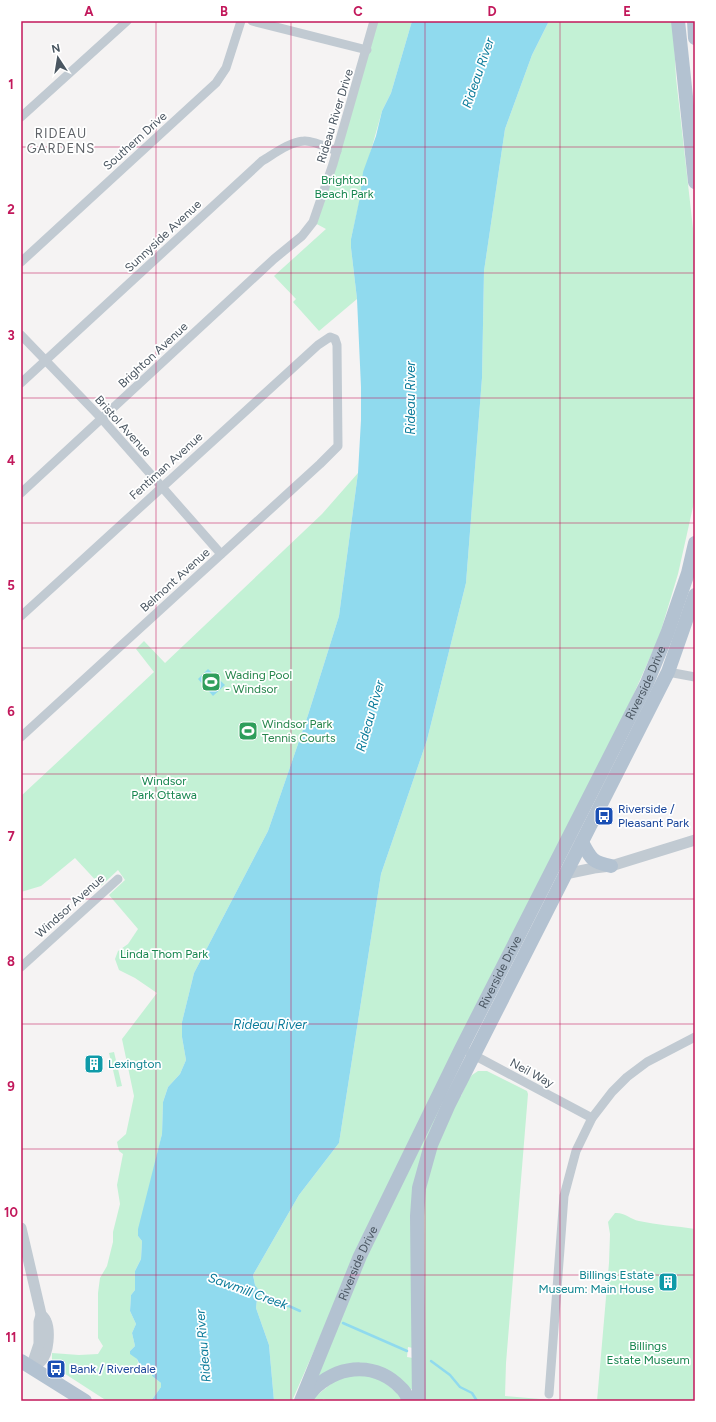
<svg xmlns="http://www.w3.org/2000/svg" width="716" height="1422" font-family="Figtree,sans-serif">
<rect width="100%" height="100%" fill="#f5f3f3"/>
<!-- green -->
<g fill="#c3f1d5">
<path d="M378 21H412L391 93 382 111 370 154 351 239V248L357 299 319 331 293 302 296 299 274 276 326 229 313 222Z"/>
<path d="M549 21H673L676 78 695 246V498L678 574 659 637 632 698 351 1266 292 1401H274L269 1345 256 1308 257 1299 261 1293 255 1285 253 1275 299 1195 339 1143 381 874 427 740 466 583 482 378 484 271 505 129 532 55Z"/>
<path d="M358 473 339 616 308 715 268 831 194 973 182 1022V1037L186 1060 180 1074 168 1087 163 1102 162 1134 138 1236 142 1241 141 1259 135 1271V1290L131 1295 130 1311 136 1324 132 1333 135 1346 130 1351 137 1359 139 1365 146 1368 149 1367 152 1371V1376L161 1383V1387L151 1401H107L56 1368 52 1360V1353L79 1355 98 1354 103 1346 98 1338V1293L100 1278 107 1266 113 1242V1232L120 1204 117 1185 123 1154 119 1151 117 1142 126 1134 134 1096 122 1039 157 993 135 978 119 970 115 959 118 951 128 944 138 929 109 895 125 880 118 870 101 886 75 858 41 886 21 892V796L154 672 136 649 144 641 165 663 322 514Z"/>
<path d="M114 1052 122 1086 117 1087 109 1053Z"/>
<path d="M478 1071H487L527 1091 528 1094 506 1363 505 1396 564 1401H425L424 1196 433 1155 459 1096H461L466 1085V1083L472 1075Z"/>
<path d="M450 1084 429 1133 413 1348 408 1347 407 1357 413 1358 412 1389 410 1390 377 1368 310 1388 358 1273Z"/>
<path d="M615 1213C624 1212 630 1219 639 1221 657 1225 677 1226 695 1229V1401H597L609 1263 610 1234 608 1222Z"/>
<path d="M342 1375H376L406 1401H329L323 1399 322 1401H310Z"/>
</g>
<!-- water -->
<g fill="#90daee">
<path d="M412 21H549L532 55 505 129 484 271 482 378 466 583 427 740 381 874 339 1143 299 1195 253 1275 255 1285 261 1293 257 1299 256 1308 269 1345 274 1401H151L161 1387V1383L152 1376V1371L149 1367H141L137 1359 130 1354V1351L135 1346 132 1333 136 1324 130 1311 131 1295 135 1290V1271L141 1259 142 1241 138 1236V1229L162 1134 163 1102 168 1087 180 1074 186 1060 182 1037V1022L194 973 268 831 308 715 339 616 358 473 361 420V387L357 299 351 248V239L360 197 363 172 376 136 382 111 391 93Z"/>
<path d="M208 669 225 685 213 696 198 679Z"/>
</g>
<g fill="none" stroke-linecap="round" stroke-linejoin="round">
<!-- stream -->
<g stroke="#90daee" stroke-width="2.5">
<path d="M258 1292 300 1311"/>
<path d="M343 1323 407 1351"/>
<path d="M431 1361 450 1375 460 1387 472 1393 477 1401"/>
</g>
<!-- minor -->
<g stroke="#c1cad2" stroke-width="9">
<path d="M252 21 367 50"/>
<path d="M21 117 127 21"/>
<path d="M21 262 216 83 226 68 241 21"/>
<path d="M21 335 102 419 221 554"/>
<path d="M21 383 262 161C274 154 289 142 304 141 312 140 329 148 337 151"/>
<path d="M21 493 274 259 302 236 313 222 333 164 374 21"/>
<path d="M21 616 318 345 330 337 335 339 337 345 338 446 320 464 21 737"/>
<path d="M668 672 695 677"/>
<path d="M21 967 118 879"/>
<path d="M470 1053 592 1118"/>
<path d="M549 1394 564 1196 576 1151 592 1118 612 1092 627 1077 647 1062 695 1037"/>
</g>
<!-- tertiary -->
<g stroke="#c1cad2" stroke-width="11">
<path d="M565 874 594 868 611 866 695 840"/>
<path d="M21 1228 41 1314C42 1316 45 1318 46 1321 50 1330 49 1353 41 1361 38 1364 34 1366 31 1368"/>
<path d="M31 1368 39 1344V1322L41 1315"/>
</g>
<!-- primary -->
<g stroke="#b3c2d1" stroke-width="14">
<path d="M678 21 695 182"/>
<path d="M694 21 695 38"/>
<path d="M582 842C591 859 592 862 611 866"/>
<path d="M21 1361 85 1401"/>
<path d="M305 1400C309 1395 313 1389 317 1386 343 1364 377 1363 401 1388 405 1391 407 1397 410 1401"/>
<path id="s1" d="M301 1401 360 1256 461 1049 647 683 667 634 688 573 695 543"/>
<path d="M419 1401 417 1216 419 1188 431 1145 449 1104 668 672 695 595"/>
</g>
</g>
<!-- grid -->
<path fill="none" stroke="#c2185b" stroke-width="1" stroke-opacity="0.55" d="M156 21V1401M291 21V1401M425 21V1401M560 21V1401M21 147H695M21 273H695M21 398H695M21 523H695M21 648H695M21 774H695M21 899H695M21 1024H695M21 1149H695M21 1275H695"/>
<!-- icons -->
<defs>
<g id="stadium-square" transform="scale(1)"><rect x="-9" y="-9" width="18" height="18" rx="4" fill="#2e9e5b" stroke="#fff"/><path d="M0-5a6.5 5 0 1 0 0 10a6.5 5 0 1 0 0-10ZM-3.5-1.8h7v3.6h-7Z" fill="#fff"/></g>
<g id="bus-square" transform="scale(1)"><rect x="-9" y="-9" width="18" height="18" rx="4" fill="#1a4fb4" stroke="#fff"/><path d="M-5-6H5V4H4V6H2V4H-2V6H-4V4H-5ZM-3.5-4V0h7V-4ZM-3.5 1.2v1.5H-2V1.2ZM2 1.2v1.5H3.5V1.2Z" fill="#fff"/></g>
<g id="building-square" transform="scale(1)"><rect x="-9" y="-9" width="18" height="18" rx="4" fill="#0f9aa8" stroke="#fff"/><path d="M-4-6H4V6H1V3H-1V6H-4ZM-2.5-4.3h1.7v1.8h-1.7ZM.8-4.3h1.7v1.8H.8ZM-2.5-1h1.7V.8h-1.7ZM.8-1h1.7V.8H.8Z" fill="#fff"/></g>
</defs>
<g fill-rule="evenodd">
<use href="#stadium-square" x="211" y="682"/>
<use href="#stadium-square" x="248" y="731"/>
<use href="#bus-square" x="604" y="816"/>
<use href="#building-square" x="94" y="1064"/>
<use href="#building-square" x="668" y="1282"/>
<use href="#bus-square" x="56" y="1369"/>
</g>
<g text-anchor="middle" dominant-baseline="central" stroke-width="3.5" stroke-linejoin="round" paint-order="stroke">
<!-- street labels -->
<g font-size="12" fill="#4a5661" stroke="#fff">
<text transform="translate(335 116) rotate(-73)">Rideau River Drive</text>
<text transform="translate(135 141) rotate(-42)">Southern Drive</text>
<text transform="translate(163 236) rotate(-43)">Sunnyside Avenue</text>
<text transform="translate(153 355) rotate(-43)">Brighton Avenue</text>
<text transform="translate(123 426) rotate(48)">Bristol Avenue</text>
<text transform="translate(166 466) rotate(-42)">Fentiman Avenue</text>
<text transform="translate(175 580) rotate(-42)">Belmont Avenue</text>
<text stroke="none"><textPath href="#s1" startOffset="797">Riverside Drive</textPath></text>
<text transform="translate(70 906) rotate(-42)">Windsor Avenue</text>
<text stroke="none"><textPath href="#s1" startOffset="473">Riverside Drive</textPath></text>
<text transform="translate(532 1073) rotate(28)">Neil Way</text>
<text stroke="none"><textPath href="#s1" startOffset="149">Riverside Drive</textPath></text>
</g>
<!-- park labels -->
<g font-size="12" fill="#17864f" stroke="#fff">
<text x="344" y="180">Brighton<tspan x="344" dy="14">Beach Park</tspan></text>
<text x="164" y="781">Windsor<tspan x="164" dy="14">Park Ottawa</tspan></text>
<text x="164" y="954">Linda Thom Park</text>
<text x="648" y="1346">Billings<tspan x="648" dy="14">Estate Museum</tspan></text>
</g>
<!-- leisure labels -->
<g font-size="12" fill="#27864d" stroke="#fff" text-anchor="start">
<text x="225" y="675">Wading Pool<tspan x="225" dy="14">- Windsor</tspan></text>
<text x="262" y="724">Windsor Park<tspan x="262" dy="14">Tennis Courts</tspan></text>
</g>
<!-- transit labels -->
<g font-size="12" fill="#164399" stroke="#fff" text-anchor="start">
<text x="618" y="809">Riverside /<tspan x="618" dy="14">Pleasant Park</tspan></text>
<text x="70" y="1369">Bank / Riverdale</text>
</g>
<!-- culture labels -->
<g font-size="12" fill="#0d838f" stroke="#fff" text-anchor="start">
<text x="108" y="1064">Lexington</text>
<text x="654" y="1275" text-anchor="end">Billings Estate<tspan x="654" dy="14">Museum: Main House</tspan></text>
</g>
<!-- water labels -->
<g font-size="13" font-style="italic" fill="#0c7c9b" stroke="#fff">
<text transform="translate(478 73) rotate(-71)">Rideau River</text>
<text transform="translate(410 398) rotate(-90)">Rideau River</text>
<text transform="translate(370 716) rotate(-74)">Rideau River</text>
<text x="270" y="1024">Rideau River</text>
<text transform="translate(248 1291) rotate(20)">Sawmill Creek</text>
<text transform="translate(203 1346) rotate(-95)">Rideau River</text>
</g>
<!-- neighbourhood labels -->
<g font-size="13" letter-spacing="1" fill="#5f6368" stroke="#fff">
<text x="61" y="133">RIDEAU<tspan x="61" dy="15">GARDENS</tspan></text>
</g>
</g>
<!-- border -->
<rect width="716" height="1422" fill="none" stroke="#ffffff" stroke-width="44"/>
<!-- north arrow -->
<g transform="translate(58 58) rotate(348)" stroke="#ffffff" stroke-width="3" paint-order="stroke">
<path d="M0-3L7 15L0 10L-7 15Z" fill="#4a5661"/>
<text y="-6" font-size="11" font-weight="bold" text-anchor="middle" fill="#4a5661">N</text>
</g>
<rect x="22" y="22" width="672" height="1378" fill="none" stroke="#c2185b" stroke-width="1.5"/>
<g font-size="13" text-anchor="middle" font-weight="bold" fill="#c2185b">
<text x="89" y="16">A</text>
<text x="224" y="16">B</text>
<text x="358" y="16">C</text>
<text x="492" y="16">D</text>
<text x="627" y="16">E</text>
<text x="11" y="89">1</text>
<text x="11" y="214">2</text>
<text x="11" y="340">3</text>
<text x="11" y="465">4</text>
<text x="11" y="590">5</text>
<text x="11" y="716">6</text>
<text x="11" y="841">7</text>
<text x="11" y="966">8</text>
<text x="11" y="1091">9</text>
<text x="11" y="1217">10</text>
<text x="11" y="1342">11</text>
</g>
</svg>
